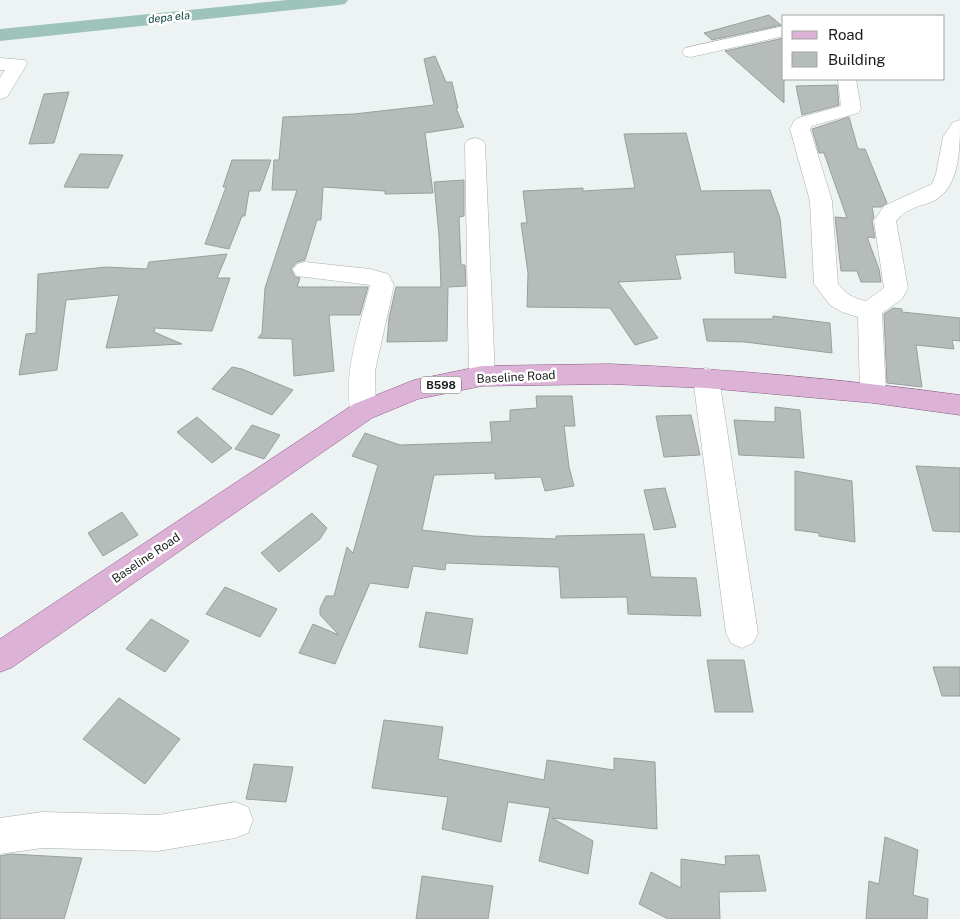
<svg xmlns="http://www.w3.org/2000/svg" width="960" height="919" font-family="'Public Sans',sans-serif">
<rect width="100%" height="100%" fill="#edf3f2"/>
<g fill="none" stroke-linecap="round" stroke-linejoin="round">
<!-- canal -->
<path fill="#9ec4ba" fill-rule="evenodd" d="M287 0H348L345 4 339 5 0 41V29Z"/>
</g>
<!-- building -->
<g fill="#b6bcba" stroke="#999f9d">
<path d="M769 15 781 25 712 40 704 33Z"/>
<path d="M784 38V103L725 51Z"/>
<path d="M435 56 446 82H452L458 108H456L464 127 425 133 433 193 385 194V191L323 187 321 220H317L305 260 297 262 291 269 295 277 300 278 297 287H368L360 315H329L334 371 294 376 292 339 258 338 262 333 265 288 297 190H272L274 160H279L283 117 354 114 434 105 424 59Z"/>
<path d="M837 85 839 105 802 115 796 86Z"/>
<path d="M69 92 54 143 29 144 44 94Z"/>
<path d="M849 117 858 149H865L887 203 881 207H872L874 217 872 221 875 238 867 237 879 269 881 282H861L857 271H841L835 217 847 218 824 153H819L812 129Z"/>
<path d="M686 133 701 191 770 190 780 218 786 278 735 273 734 252 675 255 681 279 618 282 658 338 635 345 610 308 527 307 528 273 521 223H527L523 191 583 188V191L635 188 624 134Z"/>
<path d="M80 154 123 155 108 188 64 187Z"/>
<path d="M232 160H271L260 191H249L245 216H242L229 249 205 244 226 187H223Z"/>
<path d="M464 180V216L459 217 461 265H465L466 286 448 287 447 341 387 342 389 318 396 287H441L439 236 434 182Z"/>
<path d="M227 254 217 278H230L212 331 155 328 154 332 182 344 106 348 119 295 66 300 57 370 19 375 26 334 36 333 38 274 106 267 147 269 149 262Z"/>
<path d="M893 308 902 309V312L960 318V341L952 340 954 349 916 345 922 387 887 383 884 314Z"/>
<path d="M773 316 830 323 832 353 745 342 707 341 703 319H773Z"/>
<path d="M232 367 242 369 293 390 272 415 212 389Z"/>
<path d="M536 396H572L575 426H564L569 467 574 486 545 491 541 477 495 479V473L434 475 422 530 474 536 556 539V536L644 534 651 577 696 578 701 616 628 614 627 597 561 598 559 567 446 563 445 570 413 566 408 588 370 583 335 664 299 653 313 624 339 635 320 615V608L326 596H334L347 547 353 553 378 465 352 456 365 433 400 445 492 442 490 422 510 421V410L537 408Z"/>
<path d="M775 407 800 410 804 458 739 455 734 420 775 422Z"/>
<path d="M691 415 700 455 664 457 656 416Z"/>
<path d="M197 417 232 448 212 463 177 432Z"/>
<path d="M252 425 280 435 264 459 235 449Z"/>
<path d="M916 466 960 468V532L933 531Z"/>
<path d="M795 471 852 481 855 542 819 536V533L795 530Z"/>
<path d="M665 488 676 527 654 530 644 490Z"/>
<path d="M122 512 138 535 103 556 88 533Z"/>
<path d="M312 513 327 528 320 539 279 572 261 553Z"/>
<path d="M225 587 277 609 260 637 206 614Z"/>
<path d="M426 612 473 619 467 654 419 647Z"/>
<path d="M151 619 189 641 165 672 126 649Z"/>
<path d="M707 660H744L753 712H715Z"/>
<path d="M933 667H960V696H942Z"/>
<path d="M119 698 180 739 145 784 83 739Z"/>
<path d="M384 720 443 727 438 759 544 780 547 760 614 770V758L655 762 657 829 552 818 593 841 588 874 539 861 550 808 508 802 501 842 442 829 448 797 372 788Z"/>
<path d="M254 764 293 767 286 802 246 799Z"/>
<path d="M885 837 918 850 913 895 928 899 927 919H866L869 881 879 884Z"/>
<path d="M11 854 82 858 64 919H0V856Z"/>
<path d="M759 855 766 891 719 892 720 919H668L639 904 651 872 681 888V859L726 865 725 856Z"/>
<path d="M422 876 493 886 488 919H416Z"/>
</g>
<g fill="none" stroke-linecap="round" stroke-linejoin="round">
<!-- minor casing -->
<g stroke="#a9afad" stroke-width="1">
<g id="minor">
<path d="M784 26V36L691 57 685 56 682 52 685 48Z"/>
<path d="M0 58 25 60 27 64 7 97 0 99V78L5 70H0Z"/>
<path d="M838 79H856L861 109 858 113 812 126 810 129 832 201 838 284C845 293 854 299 866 301L884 288 874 221 884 206 932 184 936 174 943 137 953 122 960 120C960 150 960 192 929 203 917 206 903 211 896 221L908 288 902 299 882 313 886 393 882 400 873 403 864 400 860 393 858 317 842 312 830 305 814 284 810 201 790 129 794 121 798 118 841 106Z"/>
<path d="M475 138 482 140 485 144 495 376 491 383 482 386 473 383 469 376 465 144 468 140Z"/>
<path d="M305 262 370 269 388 274 394 285 375 371 376 411 372 418 363 421 354 418C338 389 362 318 370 285L297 276 293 270 297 264Z"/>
<path d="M706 368 715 371 719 378 758 633 753 643 742 648 731 643 726 633 693 378 697 371Z"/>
<path d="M235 802 248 807 253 820 248 833 235 838 158 851 42 848 0 854V818L42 812 158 815Z"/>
</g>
</g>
<!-- major casing -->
<g stroke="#8a5c84" stroke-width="1">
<path id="major" d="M610 364C727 369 844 379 960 395V415L873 403 706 388 610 384 482 386 418 399 372 418 11 668 0 672V639L354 404 414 380 482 366Z"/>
</g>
<!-- minor -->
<use href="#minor" fill="#fff" fill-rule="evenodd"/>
<!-- major -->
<use href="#major" fill="#ddb2d7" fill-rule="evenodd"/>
</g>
<g text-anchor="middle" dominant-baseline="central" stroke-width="5" stroke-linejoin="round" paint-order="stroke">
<!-- far-water labels -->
<g font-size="11" font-style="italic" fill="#064036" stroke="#fff">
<text transform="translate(169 17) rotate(-6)">depa ela</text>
</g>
<!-- shield labels -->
<rect fill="#fff" stroke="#5e605f" stroke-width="1" x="421" y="376.5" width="40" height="17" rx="4"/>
<g font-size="11" font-weight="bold" fill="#191c1b">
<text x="441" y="385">B598</text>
</g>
<!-- street labels -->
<g font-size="12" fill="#191c1b" stroke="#fff">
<text transform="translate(516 377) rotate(-3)">Baseline Road</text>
<text transform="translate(146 558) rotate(-34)">Baseline Road</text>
</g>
</g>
<!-- legend -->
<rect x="782" y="15" width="162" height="65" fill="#ffffff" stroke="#a3a4a4"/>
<rect x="792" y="31" width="25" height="8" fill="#ddb2d7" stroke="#a3a4a4"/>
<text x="828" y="40" font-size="15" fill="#191c1b">Road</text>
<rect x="792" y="52" width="25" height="15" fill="#b6bcba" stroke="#a3a4a4"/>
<text x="828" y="65" font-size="15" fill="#191c1b">Building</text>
</svg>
